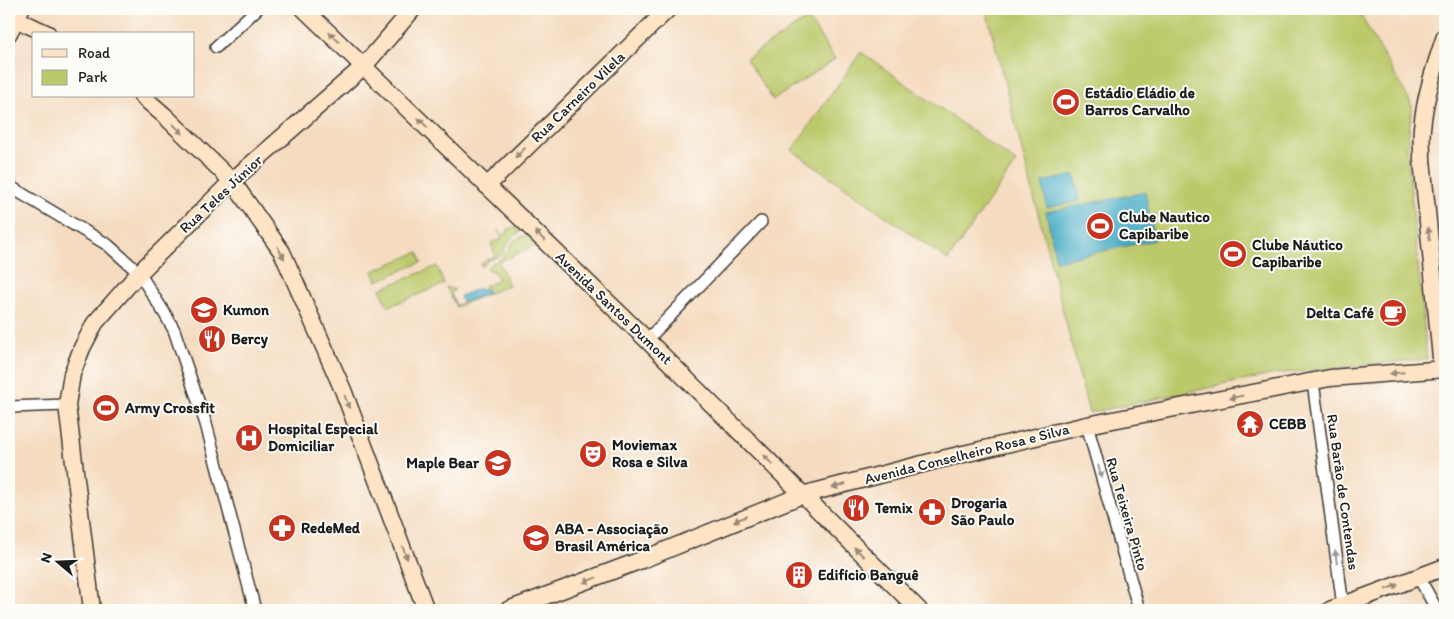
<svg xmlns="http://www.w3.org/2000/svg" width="1454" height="619" font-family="Itim,sans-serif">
<rect width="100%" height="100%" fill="#fdfcf7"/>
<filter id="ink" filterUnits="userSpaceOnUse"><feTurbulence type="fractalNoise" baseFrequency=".02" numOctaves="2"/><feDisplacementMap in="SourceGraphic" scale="10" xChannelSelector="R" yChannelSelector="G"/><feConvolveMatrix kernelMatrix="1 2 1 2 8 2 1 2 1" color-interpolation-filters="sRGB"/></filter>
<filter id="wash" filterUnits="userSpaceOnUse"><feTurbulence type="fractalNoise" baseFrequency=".0096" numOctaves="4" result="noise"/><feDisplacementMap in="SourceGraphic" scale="20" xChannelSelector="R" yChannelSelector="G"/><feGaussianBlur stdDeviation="1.12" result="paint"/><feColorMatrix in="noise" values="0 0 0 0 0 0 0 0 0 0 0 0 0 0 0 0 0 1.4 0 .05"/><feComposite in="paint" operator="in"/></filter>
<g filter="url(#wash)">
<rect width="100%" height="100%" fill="#f5dbbf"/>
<!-- green -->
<g fill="#bcc96b" stroke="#6c7244">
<path d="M990 9H1357L1412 105 1407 150 1427 359 1275 374 1089 413 987 13Z"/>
<path d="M808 18 835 59 773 100 746 59Z"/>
<path d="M861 52 1016 162 948 260 792 150Z"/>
<path d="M518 226 522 230 509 241 502 255 489 260 483 266 480 265 486 260 494 257 495 254 491 243 502 239 498 230 503 235 508 233 507 230Z"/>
<path d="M527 235 536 245 499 262 509 285 456 307 446 287 455 290 451 293 456 305 487 293 484 285 491 284 492 282 495 283 498 277 494 272 489 270 488 268C492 260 499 262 504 256 515 243 506 242 527 235Z"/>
<path d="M418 252 422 262 377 281 373 271Z"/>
<path d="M437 266 444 284 388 307 380 289Z"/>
</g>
<!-- water -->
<g fill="#45abc5" stroke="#306470">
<path d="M1075 175 1080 201 1047 208 1042 182Z"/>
<path d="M1145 192 1155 240 1056 261 1046 212Z"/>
<path d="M479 288 480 290 486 288 488 293 462 303 460 296Z"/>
</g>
</g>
<g filter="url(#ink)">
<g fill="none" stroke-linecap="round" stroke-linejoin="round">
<!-- street casing -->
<g stroke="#3d3934" stroke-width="14">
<g id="street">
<path d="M216 47 257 9"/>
<path d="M9 186 108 245 139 273 165 314 174 330 206 424 255 610"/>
<path d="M647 340 761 222"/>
<path d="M1313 382 1343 606"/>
<path d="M9 407 67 405"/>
<path d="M1087 425 1139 610"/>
<path d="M1418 576 1437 610"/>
</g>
</g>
<!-- secondary casing -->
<g stroke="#3d3934" stroke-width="19">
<g id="secondary">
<path d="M304 9 647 340 919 610"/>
<path d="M9 16 48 34"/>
<path d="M9 33 21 9"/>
<path d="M142 96 165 116 232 181 282 252 343 390 426 610"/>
<path d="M487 186 668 9"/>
<path d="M1442 369 1422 159C1422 149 1421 138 1422 128 1425 96 1435 66 1445 36"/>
<path d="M92 610 67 405 72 374 82 348 95 323 139 273 232 181 364 66 413 9"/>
<path d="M508 610 644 559 802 495 938 460 1087 425 1330 378 1445 369"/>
<path d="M1330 610 1445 567"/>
</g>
</g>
<!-- street -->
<use href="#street" stroke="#fff" stroke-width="11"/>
<!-- secondary -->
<use href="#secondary" stroke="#fee4c5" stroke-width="16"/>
</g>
<!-- one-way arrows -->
<defs><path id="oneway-solid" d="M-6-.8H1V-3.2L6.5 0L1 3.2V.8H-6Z" transform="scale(1.25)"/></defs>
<g fill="#988a79">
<use href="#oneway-solid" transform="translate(334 37) rotate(-136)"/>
<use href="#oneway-solid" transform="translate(423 123) rotate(-136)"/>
<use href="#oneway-solid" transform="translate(178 129) rotate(44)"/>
<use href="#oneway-solid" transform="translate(520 153) rotate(136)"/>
<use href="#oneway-solid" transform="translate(1429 234) rotate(-96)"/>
<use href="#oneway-solid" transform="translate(540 236) rotate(-136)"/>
<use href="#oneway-solid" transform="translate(281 253) rotate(61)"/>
<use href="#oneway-solid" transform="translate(1397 373) rotate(175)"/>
<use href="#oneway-solid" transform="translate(1236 397) rotate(169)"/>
<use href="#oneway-solid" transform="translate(347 402) rotate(69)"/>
<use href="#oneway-solid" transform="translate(768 460) rotate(-135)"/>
<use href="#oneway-solid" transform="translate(839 486) rotate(165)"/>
<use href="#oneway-solid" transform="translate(740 519) rotate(158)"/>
<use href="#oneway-solid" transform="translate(859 552) rotate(-136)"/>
<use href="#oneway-solid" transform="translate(405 553) rotate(69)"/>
<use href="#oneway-solid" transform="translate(590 580) rotate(159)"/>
<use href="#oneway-solid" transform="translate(1392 587) rotate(-21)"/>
</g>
<g fill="#999">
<use href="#oneway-solid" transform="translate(1100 472) rotate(74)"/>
<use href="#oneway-solid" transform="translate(1336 557) rotate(-98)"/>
</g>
</g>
<!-- icons -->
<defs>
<g id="stadium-disc" transform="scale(1.4375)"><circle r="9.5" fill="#c8321e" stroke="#fdfcf7"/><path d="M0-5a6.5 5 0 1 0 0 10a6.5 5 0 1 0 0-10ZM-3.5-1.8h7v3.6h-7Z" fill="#fff"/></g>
<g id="school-disc" transform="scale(1.4375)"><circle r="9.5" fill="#c8321e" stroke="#fdfcf7"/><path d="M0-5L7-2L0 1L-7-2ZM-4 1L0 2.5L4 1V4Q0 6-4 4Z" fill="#fff"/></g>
<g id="cafe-disc" transform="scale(1.4375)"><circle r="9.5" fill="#c8321e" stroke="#fdfcf7"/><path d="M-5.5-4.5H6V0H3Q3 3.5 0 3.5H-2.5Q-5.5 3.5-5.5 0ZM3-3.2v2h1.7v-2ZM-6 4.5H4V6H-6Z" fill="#fff"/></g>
<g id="restaurant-disc" transform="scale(1.4375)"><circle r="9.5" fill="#c8321e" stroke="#fdfcf7"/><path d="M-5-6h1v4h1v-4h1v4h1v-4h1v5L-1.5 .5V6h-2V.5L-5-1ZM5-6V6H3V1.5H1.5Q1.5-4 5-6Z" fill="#fff"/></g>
<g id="temple-disc" transform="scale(1.4375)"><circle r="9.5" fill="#c8321e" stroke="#fdfcf7"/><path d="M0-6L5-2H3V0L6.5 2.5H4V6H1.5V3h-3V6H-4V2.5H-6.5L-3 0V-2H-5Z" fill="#fff"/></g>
<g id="hospital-disc" transform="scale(1.4375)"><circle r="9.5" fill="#c8321e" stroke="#fdfcf7"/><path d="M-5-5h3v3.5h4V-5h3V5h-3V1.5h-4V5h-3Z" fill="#fff"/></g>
<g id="theatre-disc" transform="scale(1.4375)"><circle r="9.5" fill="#c8321e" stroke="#fdfcf7"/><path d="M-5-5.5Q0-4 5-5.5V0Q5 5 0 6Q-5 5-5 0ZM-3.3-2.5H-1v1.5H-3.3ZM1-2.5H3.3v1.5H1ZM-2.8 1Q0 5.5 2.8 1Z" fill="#fff"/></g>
<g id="pharmacy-disc" transform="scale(1.4375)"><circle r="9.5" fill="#c8321e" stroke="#fdfcf7"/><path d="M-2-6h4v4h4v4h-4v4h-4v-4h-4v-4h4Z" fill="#fff"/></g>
<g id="building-disc" transform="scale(1.4375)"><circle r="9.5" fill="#c8321e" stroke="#fdfcf7"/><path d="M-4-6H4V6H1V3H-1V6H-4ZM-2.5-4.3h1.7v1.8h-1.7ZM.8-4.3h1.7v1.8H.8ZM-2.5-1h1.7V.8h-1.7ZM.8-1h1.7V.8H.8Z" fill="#fff"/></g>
</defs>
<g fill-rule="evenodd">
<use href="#stadium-disc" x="1066" y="102"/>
<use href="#stadium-disc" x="1100" y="226"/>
<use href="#stadium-disc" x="1233" y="254"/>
<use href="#school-disc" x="204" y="310"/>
<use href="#cafe-disc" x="1393" y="313"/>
<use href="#restaurant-disc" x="212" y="339"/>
<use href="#stadium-disc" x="106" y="408"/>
<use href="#temple-disc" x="1250" y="424"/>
<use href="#hospital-disc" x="249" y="438"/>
<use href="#theatre-disc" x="593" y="454"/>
<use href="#school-disc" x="498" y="463"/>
<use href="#restaurant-disc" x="856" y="508"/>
<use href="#pharmacy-disc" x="932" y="512"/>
<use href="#pharmacy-disc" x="282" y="528"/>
<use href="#school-disc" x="536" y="538"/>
<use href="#building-disc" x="799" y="575"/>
</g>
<g text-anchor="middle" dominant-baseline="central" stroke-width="4" stroke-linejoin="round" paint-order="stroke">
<!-- poi labels -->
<g font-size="15" font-weight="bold" fill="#1c1c1c" stroke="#fdfcf7" text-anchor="start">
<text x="1085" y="93">Estádio Eládio de<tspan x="1085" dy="17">Barros Carvalho</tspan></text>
<text x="1119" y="217">Clube Nautico<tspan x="1119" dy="17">Capibaribe</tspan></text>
<text x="1252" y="245">Clube Náutico<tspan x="1252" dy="17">Capibaribe</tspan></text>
<text x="223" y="310">Kumon</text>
<text x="1374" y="313" text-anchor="end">Delta Café</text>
<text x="231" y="339">Bercy</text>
<text x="125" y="408">Army Crossfit</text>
<text x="1269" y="424">CEBB</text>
<text x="268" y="429">Hospital Especial<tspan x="268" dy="17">Domiciliar</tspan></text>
<text x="612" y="445">Moviemax<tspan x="612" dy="17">Rosa e Silva</tspan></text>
<text x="479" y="463" text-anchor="end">Maple Bear</text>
<text x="951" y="503">Drogaria<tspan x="951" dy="17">São Paulo</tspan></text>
<text x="875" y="508">Temix</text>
<text x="301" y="528">RedeMed</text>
<text x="555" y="529">ABA - Associação<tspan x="555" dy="17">Brasil América</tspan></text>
<text x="818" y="575">Edifício Banguê</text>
</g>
<!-- street labels -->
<g font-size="15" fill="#1c1c1c" stroke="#fdfcf7">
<text transform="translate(578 97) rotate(-44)">Rua Carneiro Vilela</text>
<text transform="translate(221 194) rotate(-43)">Rua Teles Júnior</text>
<text transform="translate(614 308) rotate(44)">Avenida Santos Dumont</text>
<text transform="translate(967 454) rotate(-14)">Avenida Conselheiro Rosa e Silva</text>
<text transform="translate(1343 492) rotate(82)">Rua Barão de Contendas</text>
<text transform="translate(1127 514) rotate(74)">Rua Teixeira Pinto</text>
</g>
</g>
<!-- margin -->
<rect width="1454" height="619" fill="none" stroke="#fdfcf7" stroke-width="30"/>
<!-- legend -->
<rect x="32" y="32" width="162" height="65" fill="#fdfcf7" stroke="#a3a29f"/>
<rect x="42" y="49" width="25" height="8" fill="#fee4c5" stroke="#a3a29f"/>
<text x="78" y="58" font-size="15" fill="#1c1c1c">Road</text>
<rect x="42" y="70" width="25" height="15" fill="#bcc96b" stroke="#a3a29f"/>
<text x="78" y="82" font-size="15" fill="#1c1c1c">Park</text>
<!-- north arrow -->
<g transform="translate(58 562) rotate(289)" stroke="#fdfcf7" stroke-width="4" paint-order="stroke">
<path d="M0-4L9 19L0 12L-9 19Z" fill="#1c1c1c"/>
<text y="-8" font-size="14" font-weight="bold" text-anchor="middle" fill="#1c1c1c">N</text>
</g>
</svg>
